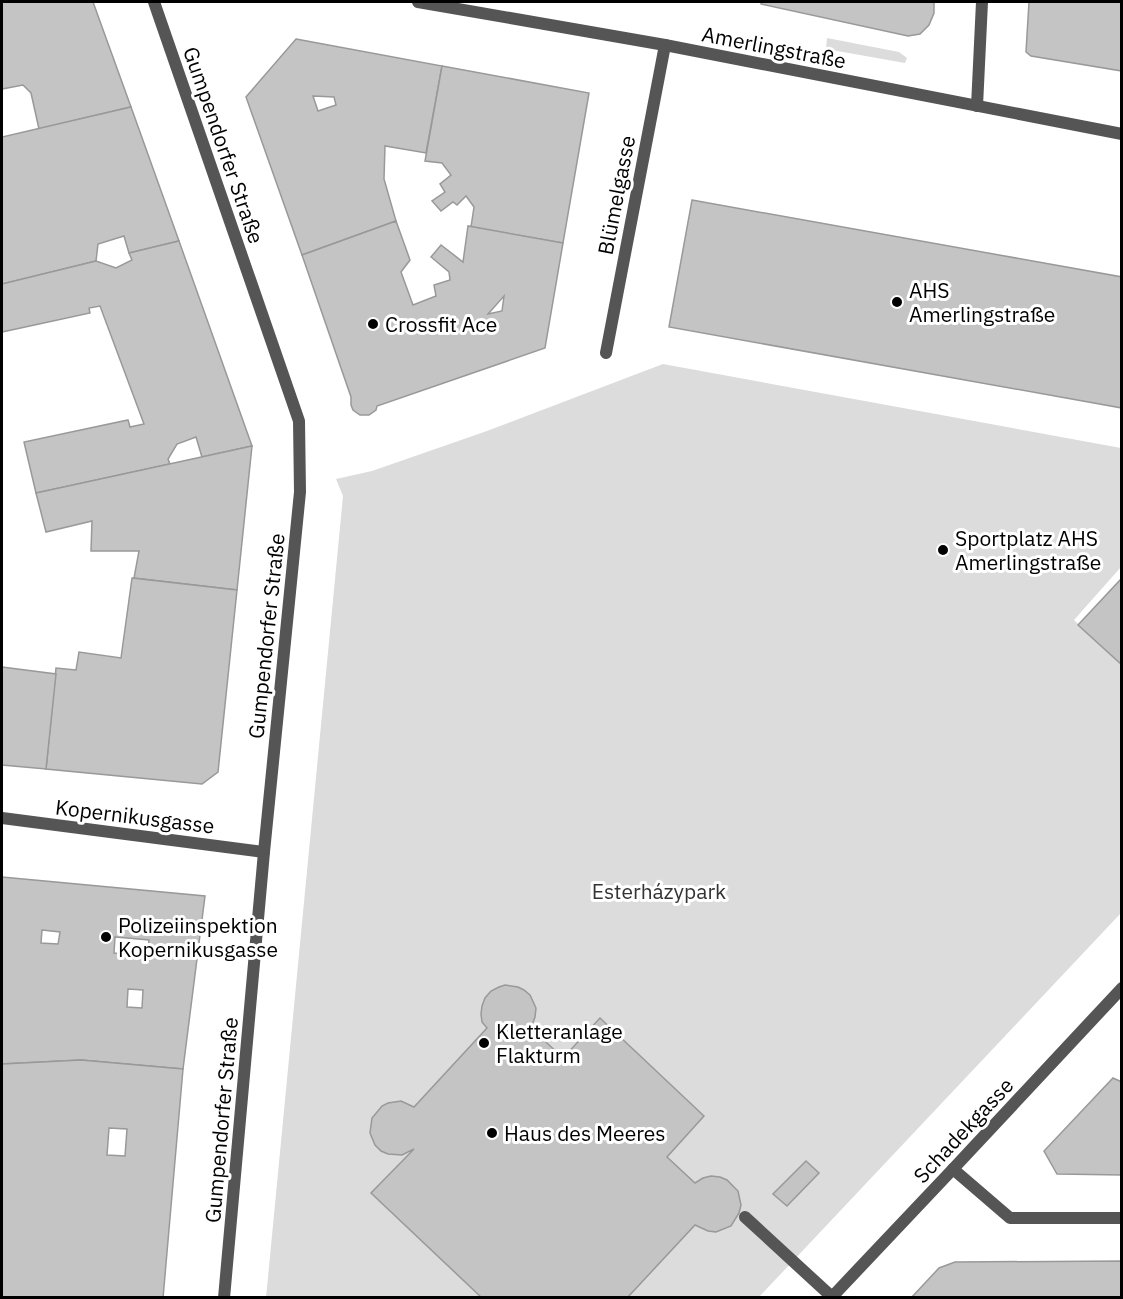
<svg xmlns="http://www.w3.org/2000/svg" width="1123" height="1299" font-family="'IBM Plex Sans',sans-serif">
<rect width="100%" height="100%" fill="#fff"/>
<!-- green -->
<g fill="#dcdcdc">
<path d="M827 38 899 52 907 58 905 63 826 49Z"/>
<path d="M663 364 1121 448V567L1074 620 1121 665V913L759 1297 266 1298 343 496 336 479 372 471 487 431Z"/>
</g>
<!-- building -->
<g fill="#c4c4c4" stroke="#999" stroke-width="1.5" fill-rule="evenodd">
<path d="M2 2H93L131 107 39 129 31 93 23 85 2 89Z"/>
<path d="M761 2H934V13L929 25 920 34 908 36 761 4Z"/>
<path d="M1029 2H1122V71L1031 56 1026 52Z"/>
<path d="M296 39 442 66 426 153 385 146 384 179 396 221 302 255 246 97ZM313 96 334 97 336 105 318 111Z"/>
<path d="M442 66 589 93 563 243 471 227 474 207 466 196 457 205 453 202 441 211 432 201 445 192 440 184 451 175 442 163 425 161Z"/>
<path d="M131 107 179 241 129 253 124 236 98 244 96 261 2 284V137Z"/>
<path d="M692 200 1122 277V408L669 327Z"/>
<path d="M396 221 410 260 401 272 413 305 436 296 434 285 450 280 449 272 431 257 441 245 463 262 468 226 563 243 545 348 377 406 376 410 369 415H360L353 410 351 405V397L302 255ZM504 296 502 311 488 314Z"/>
<path d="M179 241 252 446 202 457 196 437 177 444 168 459 170 464 36 493 24 442 128 420 130 427 144 424 100 306 89 308 90 313 2 332V284L96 261 116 268 132 260 129 253Z"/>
<path d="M252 446 237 590 134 578 139 551H91L92 521 46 532 36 493Z"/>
<path d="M132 578 237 590 218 772 202 784 46 769 56 668 76 670 79 652 121 658Z"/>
<path d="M1122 578V665L1078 625Z"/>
<path d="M2 667 56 674 46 769 2 765Z"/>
<path d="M2 877 205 896 183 1069 81 1060 2 1064ZM42 930 60 932 58 944 41 943ZM115 937 149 940 147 956 114 953ZM128 989 143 990 142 1008 127 1007Z"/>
<path d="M505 985 518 987 524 990 530 995 536 1008 535 1017 531 1028 563 1058 600 1018 704 1116 667 1157 695 1183 703 1178 711 1176 720 1177 727 1180 738 1191 741 1205 739 1213 731 1226 716 1232 708 1231 695 1225 627 1298H482L371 1193 414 1149 402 1155 388 1154 381 1151 375 1145 370 1133 372 1118 382 1106 388 1103 401 1101 414 1107 487 1028 482 1022 481 1014 482 1006 485 998 491 991 499 987Z"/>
<path d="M81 1060 183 1069 163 1298H2V1064ZM109 1128 127 1129 125 1156 107 1155Z"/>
<path d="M1113 1078 1122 1082V1175L1057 1174 1044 1151Z"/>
<path d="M806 1161 819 1173 787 1206 773 1194Z"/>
<path d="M1122 1261V1298H911L939 1268 955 1262Z"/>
</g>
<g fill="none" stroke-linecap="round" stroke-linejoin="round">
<!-- service -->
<path stroke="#555" stroke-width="12" d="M745 1217 832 1297"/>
<!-- minor -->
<g stroke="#555" stroke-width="12">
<path d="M418 2 665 45 1122 134"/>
<path d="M977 106 982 2"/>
<path d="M606 353 665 45"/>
<path d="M2 818 264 852"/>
<path d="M953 1169 1010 1218H1122"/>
<path d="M831 1298 953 1169 1122 988"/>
</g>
<!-- tertiary -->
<path stroke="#555" stroke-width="12" d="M154 2 299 421 300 492 264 852 224 1298"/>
</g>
<!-- markers -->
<g fill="#000" stroke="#fff" stroke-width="2">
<circle cx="897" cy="302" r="6"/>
<circle cx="373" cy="324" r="6"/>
<circle cx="943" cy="550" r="6"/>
<circle cx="106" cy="937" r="6"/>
<circle cx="484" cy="1043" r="6"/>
<circle cx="492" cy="1133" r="6"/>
</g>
<g text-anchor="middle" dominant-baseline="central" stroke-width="6" stroke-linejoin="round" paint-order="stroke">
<!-- street labels -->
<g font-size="21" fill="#000" stroke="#fff">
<text transform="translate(774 47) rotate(11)">Amerlingstraße</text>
<text transform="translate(224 145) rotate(71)">Gumpendorfer Straße</text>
<text transform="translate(616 195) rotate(-79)">Blümelgasse</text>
<text transform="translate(266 636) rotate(-84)">Gumpendorfer Straße</text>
<text transform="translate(135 816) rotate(7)">Kopernikusgasse</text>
<text transform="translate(221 1120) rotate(-85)">Gumpendorfer Straße</text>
<text transform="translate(963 1130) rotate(-47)">Schadekgasse</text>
</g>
<!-- poi labels -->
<g font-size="21" fill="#000" stroke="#fff" text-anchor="start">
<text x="909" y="290">AHS<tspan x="909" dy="24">Amerlingstraße</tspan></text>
<text x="385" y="324">Crossfit Ace</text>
<text x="955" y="538">Sportplatz AHS<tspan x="955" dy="24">Amerlingstraße</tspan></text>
<text x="118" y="925">Polizeiinspektion<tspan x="118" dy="24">Kopernikusgasse</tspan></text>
<text x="496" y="1031">Kletteranlage<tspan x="496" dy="24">Flakturm</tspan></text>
<text x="504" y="1133">Haus des Meeres</text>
</g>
<!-- park labels -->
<g font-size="21" fill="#333" stroke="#fff">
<text x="659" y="891">Esterházypark</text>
</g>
</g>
<!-- border -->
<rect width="1123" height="1299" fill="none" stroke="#000000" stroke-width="6"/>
</svg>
